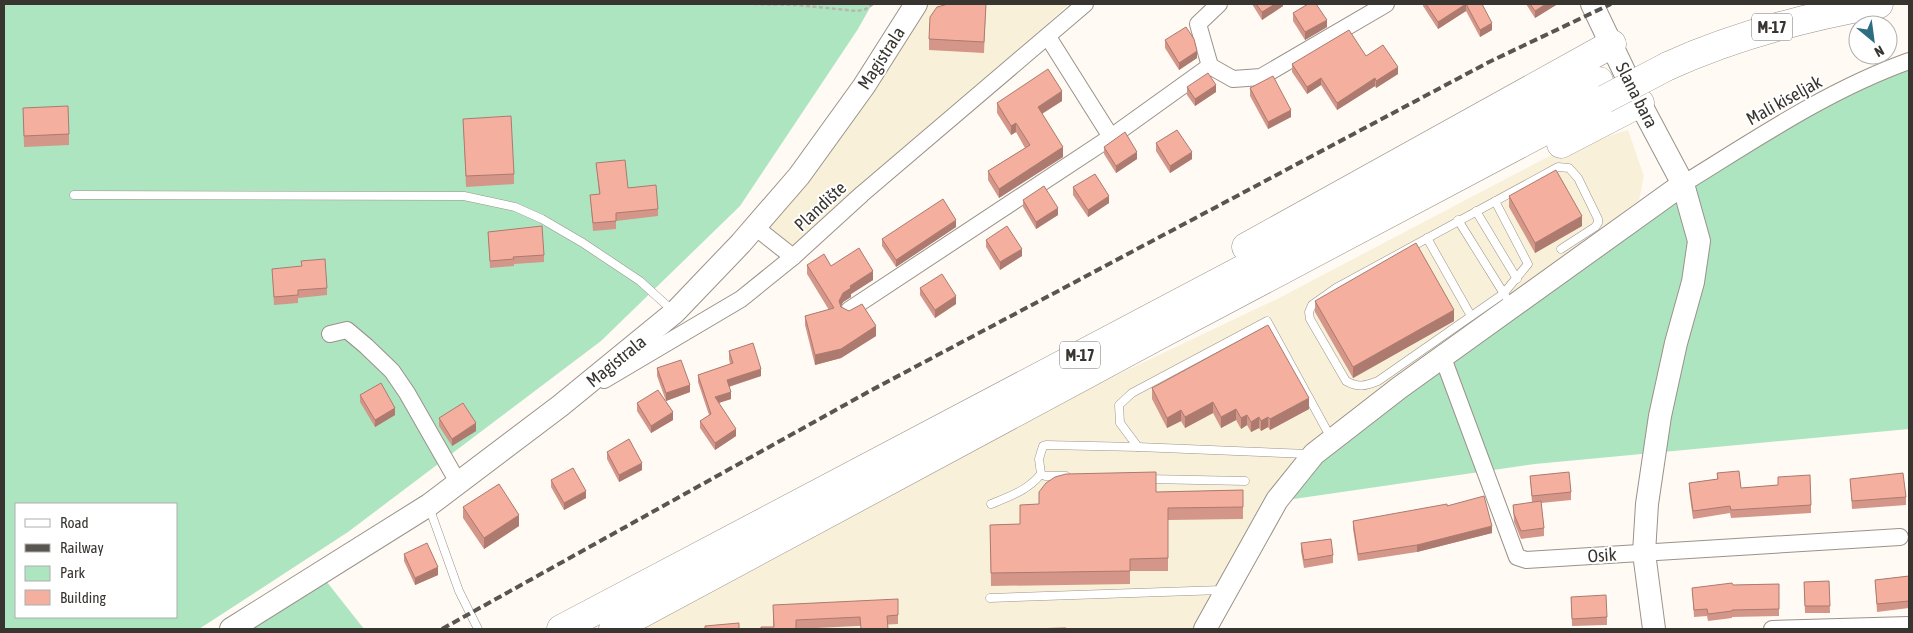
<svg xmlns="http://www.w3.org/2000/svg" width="1913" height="633" font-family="'Asap Condensed',sans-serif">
<rect width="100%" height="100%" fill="#fffaf4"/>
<!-- commercial -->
<g fill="#f9f0da">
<path d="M915 4H1069L896 160 791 250 749 221 799 176Z"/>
<path d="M1628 130 1644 176 1639 200 1373 402 1295 476 1201 629H637L635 626 1100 383 1279 298 1559 151Z"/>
</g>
<!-- green -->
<g fill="#ade5c1" fill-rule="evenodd">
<path d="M4 4H872L858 29 740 206 601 341 348 532 199 629H4ZM16 504H176V617H16Z"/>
<path d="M1909 60V429L1535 464 1280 501 1294 476 1683 184Z"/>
<path d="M323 577 364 629H247Z"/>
</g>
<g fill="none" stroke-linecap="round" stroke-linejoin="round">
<!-- lane casing -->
<g stroke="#9a9289" stroke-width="9">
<g id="lane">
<path d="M74 195 464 196 515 207 542 219 583 243 640 281 673 311"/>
<path d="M1495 201 1528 264 1503 294 1378 381C1365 386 1358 388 1346 381L1310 319 1309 312 1312 305 1336 288 1558 167 1569 168 1578 178 1598 219V223L1595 227 1561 249"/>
<path d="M1476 211 1517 279"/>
<path d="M1458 220 1506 297"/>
<path d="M1427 238 1471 316"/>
<path d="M1138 447 1120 423 1119 405 1132 393 1267 321 1331 438"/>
<path d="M1066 476H1045L1041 474 1039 459 1043 446 1046 445 1138 447 1309 454"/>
<path d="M1148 479 1245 481"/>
<path d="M991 504C1011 496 1028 490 1041 474"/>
<path d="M429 507 459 591 478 629"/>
<path d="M990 598 1222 590"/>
</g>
</g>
<!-- street casing -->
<g stroke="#9a9289" stroke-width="18">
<g id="street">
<path d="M1219 4 1198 24 1210 66 1233 79 1261 77 1386 4"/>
<path d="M1048 37 1111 137"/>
<path d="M1683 184C1756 139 1828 90 1909 61"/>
<path d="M755 227 793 257"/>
<path d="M849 310 1111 137 1210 66"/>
<path d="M330 334 347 330 366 346 392 371 407 393 459 484"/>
<path d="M1443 358 1517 557 1526 560 1900 537"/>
<path d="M604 380 741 299 793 257 862 194 1085 4"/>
<path d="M1772 629 1909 625"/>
</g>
</g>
<!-- secondary casing -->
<g stroke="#9a9289" stroke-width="24">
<g id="secondary">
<path d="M1592 4 1634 92 1683 184 1699 241 1693 282 1676 343 1660 416 1647 504 1644 553 1654 629"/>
<path d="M231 629 429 505 560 406 675 312 741 243 799 176 864 86 916 4"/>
<path d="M1205 629 1277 500 1314 454 1399 388 1683 184"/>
</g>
</g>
<!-- highway casing -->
<g stroke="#9a9289" stroke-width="29">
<g id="highway">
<path d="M1668 66C1736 35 1806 17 1879 4"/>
<path d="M1561 144 1640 103"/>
<path d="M1246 247 1612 44"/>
<path d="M561 629 1599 81"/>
<path d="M613 629 1156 337 1584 110"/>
</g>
</g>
<!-- path -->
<path stroke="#b9b5b0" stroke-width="2.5" stroke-dasharray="4 2.5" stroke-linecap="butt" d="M754 4 797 5 857 11 866 9 873 4"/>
<!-- lane -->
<use href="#lane" stroke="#fff" stroke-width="8"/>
<!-- street -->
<use href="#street" stroke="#fff" stroke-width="16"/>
<!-- secondary -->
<use href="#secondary" stroke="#fff" stroke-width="22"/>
<!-- highway -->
<use href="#highway" stroke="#fff" stroke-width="28"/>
<!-- rail -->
<path stroke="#595651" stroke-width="4" stroke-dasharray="8 4" stroke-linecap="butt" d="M442 629 868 392 1489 62 1611 4"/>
<!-- highway-bridge casing -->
<g stroke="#9a9289" stroke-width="29" stroke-linecap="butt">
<path id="highway-bridge" d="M1605 99 1668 66"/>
</g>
<!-- highway-bridge -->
<use href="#highway-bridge" stroke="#fff" stroke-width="28"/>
</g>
<!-- wall -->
<g fill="#d39689">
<path d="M948 4H986L984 53 929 50V39Z"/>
<path d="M1252 4H1283V6L1262 20Z"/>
<path d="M1423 4H1482L1492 30 1480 37 1466 11 1438 29 1423 6Z"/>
<path d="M1526 4H1556V5L1535 18Z"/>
<path d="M1293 13 1327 27 1305 40 1293 21Z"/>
<path d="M1165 40 1197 58 1179 70 1165 48Z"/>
<path d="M1366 56 1398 74 1376 88 1375 86 1337 110 1321 85 1307 94 1292 72V64Z"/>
<path d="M1187 87 1216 92 1195 106 1187 95Z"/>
<path d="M1250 88 1291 117 1268 129 1250 96Z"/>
<path d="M1062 101 1042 114 1063 157 999 198 988 180V171L1025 148 1016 132 1011 135 997 113V103Z"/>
<path d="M23 108 69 134V145L24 147Z"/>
<path d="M463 119 514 174V184L466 187Z"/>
<path d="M1156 143 1192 159 1170 173 1156 151Z"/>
<path d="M1104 147 1137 159 1116 173 1104 154Z"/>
<path d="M596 163 628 188 658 209V216L616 221V229L593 231 590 195 599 194Z"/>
<path d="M1073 187 1109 203 1088 217 1073 195Z"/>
<path d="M1509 196 1582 226 1535 253 1509 207Z"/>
<path d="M1023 200 1058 215 1036 229 1023 207Z"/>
<path d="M956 227 896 267 882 246V239Z"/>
<path d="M488 232 544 255V262L514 264V266L490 268Z"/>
<path d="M986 240 1022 256 1000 270 986 247Z"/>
<path d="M807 265 831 266 873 280 851 294V297L843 302 841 306 876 336 841 358 815 365 805 325V316L829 310 807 274Z"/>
<path d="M272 269 327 288V295L298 298V303L274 305Z"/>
<path d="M920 288 956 304 935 318 920 295Z"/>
<path d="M1315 301 1454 321 1353 378 1315 312Z"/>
<path d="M729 351 761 376 729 387 731 399 719 403 736 436 715 450 700 428V421L709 415 698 382V375L730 364 729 359Z"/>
<path d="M657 368 690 392 666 401 657 376Z"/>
<path d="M1152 388 1309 409 1270 430 1268 427 1261 431 1259 428 1251 432 1247 425 1241 429 1236 420 1221 428 1213 413 1185 428 1181 421 1167 428 1152 399Z"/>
<path d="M360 395 395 415 375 427 360 402Z"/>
<path d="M637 403 673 420 651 433 637 411Z"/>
<path d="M439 418 476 431 452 446 439 426Z"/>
<path d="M607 452 642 470 619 482 607 459Z"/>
<path d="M1717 473 1741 488 1778 485V477L1811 505V513L1731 518 1730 513 1693 519 1689 490V483L1717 479Z"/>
<path d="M1530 476 1571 492V500L1541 503 1544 528V536L1521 539 1514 522 1513 505 1532 503Z"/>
<path d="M1850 479 1906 497V505L1852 509Z"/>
<path d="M551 480 586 498 564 510 551 487Z"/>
<path d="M1243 490V519L1168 520V571H1130V584L991 586 990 525 1020 524 1039 504 1156 492Z"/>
<path d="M1447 506 1492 533 1417 552 1358 561 1353 529V521Z"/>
<path d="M463 507 519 526 484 549 463 518Z"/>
<path d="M1301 543 1333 555V563L1304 568 1301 551Z"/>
<path d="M404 554 438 575 415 585 404 561Z"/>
<path d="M1909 576V608L1877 612 1875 580Z"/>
<path d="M1829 581 1830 613H1805L1804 582Z"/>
<path d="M1779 584V616L1732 617V618L1708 621 1707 616 1694 617 1692 588 1733 585Z"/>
<path d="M1571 597 1607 617V625L1572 626Z"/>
<path d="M773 605 898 615V624L796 629 773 627Z"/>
</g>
<!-- shaded-wall -->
<g fill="#ac7a6f">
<path d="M1275 4H1283V6L1262 20V12Z"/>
<path d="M1466 4V11L1438 29V22Z"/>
<path d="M1546 4H1556V5L1535 18V11Z"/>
<path d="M1327 20V27L1305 40V32Z"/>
<path d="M1492 23V30L1480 37V30Z"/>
<path d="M1197 51V58L1179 70V63Z"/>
<path d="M1398 67V74L1376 88V81Z"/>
<path d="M1321 78V85L1307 94V87Z"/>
<path d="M1375 78V86L1337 110V103Z"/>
<path d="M1216 85V92L1195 106V99Z"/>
<path d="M1062 91V101L1038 116V107Z"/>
<path d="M1291 110V117L1268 129V122Z"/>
<path d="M1016 123V132L1011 135V126Z"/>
<path d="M1063 147V157L999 198V189Z"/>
<path d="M1137 152V159L1116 173V166Z"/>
<path d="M1192 152V159L1170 173V166Z"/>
<path d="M1109 196V203L1088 217V210Z"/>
<path d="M1058 208V215L1036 229V222Z"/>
<path d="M1582 216V226L1535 253V243Z"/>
<path d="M956 220V227L896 267V260Z"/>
<path d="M1022 249V256L1000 270V262Z"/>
<path d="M873 271V280L851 294V297L843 302 839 310V301L843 293 850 286Z"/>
<path d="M956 296V304L935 318V310Z"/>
<path d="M1454 310V321L1353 378V367Z"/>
<path d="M876 326V336L841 358 815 365V355Z"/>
<path d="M761 369V376L727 387V380Z"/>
<path d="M690 385V392L666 401V393Z"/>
<path d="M731 392V399L715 404V397Z"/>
<path d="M1309 398V409L1270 430V419Z"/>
<path d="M1213 402V413L1185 428V417Z"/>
<path d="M395 408V415L375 427V420Z"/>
<path d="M1236 409V420L1221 428V417Z"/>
<path d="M1181 410V421L1167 428V418Z"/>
<path d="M673 412V420L651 433V426Z"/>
<path d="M1247 415V425L1241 429V418Z"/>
<path d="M1259 417V428L1251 432V422Z"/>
<path d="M1268 417V427L1261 431V421Z"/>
<path d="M476 423V431L452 446V439Z"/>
<path d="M736 429V436L715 450V443Z"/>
<path d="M642 463V470L619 482V475Z"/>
<path d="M586 491V498L564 510V503Z"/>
<path d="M519 515V526L484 549V538Z"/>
<path d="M1492 526V533L1417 552V545Z"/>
<path d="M438 567V575L415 585V578Z"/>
</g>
<!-- building -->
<g fill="#f5af9f" stroke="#ac7a6f">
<path d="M948 4H986L984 42 929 39 930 17 937 7Z"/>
<path d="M1256 4H1275L1262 12Z"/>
<path d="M1308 4H1316L1327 20 1305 32 1293 13Z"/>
<path d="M1426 4H1466L1438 22Z"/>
<path d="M1466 4H1482L1492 23 1480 30Z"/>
<path d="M1530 4H1546L1535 11Z"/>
<path d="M1186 27 1194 39 1197 51 1179 63 1165 40Z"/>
<path d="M1349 30 1366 56 1383 45 1398 67 1376 81 1375 78 1337 103 1321 78 1307 87 1292 64Z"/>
<path d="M1048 69 1062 91 1038 107 1063 147 999 189 988 171 1030 145 1016 123 1011 126 997 103Z"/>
<path d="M1208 73 1216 85 1195 99 1187 87Z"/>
<path d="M1273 76 1291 110 1268 122 1250 88Z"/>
<path d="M68 106 69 134 24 136 23 108Z"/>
<path d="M511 116 514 174 466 176 463 119Z"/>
<path d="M1177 130 1192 152 1170 166 1156 143Z"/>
<path d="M1125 132 1137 152 1116 166 1104 147Z"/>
<path d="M625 160 628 188 656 185 658 209 616 213V221L593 223 590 195 600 194 596 163Z"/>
<path d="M1556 170 1582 216 1535 243 1509 196Z"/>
<path d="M1095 174 1109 196 1088 210 1073 187Z"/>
<path d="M1044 186 1058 208 1036 222 1023 200Z"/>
<path d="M943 199 956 220 896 260 882 239Z"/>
<path d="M542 226 544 255 513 257 514 259 490 261 488 232Z"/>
<path d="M1007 226 1022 249 1000 262 986 240Z"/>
<path d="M1416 243 1454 310 1353 367 1315 301Z"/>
<path d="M859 248 873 271 850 286 851 288 843 293 839 301 841 307 849 311 862 304 876 326 841 349 815 355 805 316 834 308 807 265 824 254 831 266Z"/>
<path d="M325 259 327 288 298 290V295L274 297 272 269 302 266 301 261Z"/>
<path d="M942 274 956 296 935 310 920 288Z"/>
<path d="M1268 325 1309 398 1270 419 1268 417 1261 421 1259 417 1251 422 1247 415 1241 418 1236 409 1221 417 1213 402 1185 417 1181 410 1167 418 1152 388Z"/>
<path d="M753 343 761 369 727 380 731 392 715 397 736 429 715 443 700 421 711 414 698 375 733 363 729 351Z"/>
<path d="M681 360 690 385 666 393 657 368Z"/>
<path d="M381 383 395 408 375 420 360 395Z"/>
<path d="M658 390 673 412 651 426 637 403Z"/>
<path d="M463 403 476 423 452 439 439 418Z"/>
<path d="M629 439 642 463 619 475 607 452Z"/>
<path d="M573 468 586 491 564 503 551 480Z"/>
<path d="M1739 471 1741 488 1778 485V477L1810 475 1811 505 1731 510 1730 506 1693 511 1689 483 1718 479 1717 473Z"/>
<path d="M1156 472V492L1243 490V507L1168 508V558L1130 559V571L991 573 990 525 1020 524V505L1039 504V492L1046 483 1055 477 1066 474Z"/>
<path d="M1569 472 1571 492 1532 496 1530 476Z"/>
<path d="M1903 473 1906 497 1852 501 1850 479Z"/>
<path d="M499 484 519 515 484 538 463 507Z"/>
<path d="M1484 496 1492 526 1417 545 1358 554 1353 521 1447 504V506Z"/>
<path d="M1541 501 1544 528 1521 531 1514 514 1513 505Z"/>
<path d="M1331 539 1333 555 1304 560 1301 543Z"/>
<path d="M427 543 438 567 415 578 404 554Z"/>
<path d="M1909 576V601L1877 604 1875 580Z"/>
<path d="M1829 581 1830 606H1805L1804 582Z"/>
<path d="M1732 583 1733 585 1779 584V609L1732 610V611L1708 614 1707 609 1694 610 1692 588Z"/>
<path d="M1606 595 1607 617 1572 619 1571 597Z"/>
<path d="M898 599V615L887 616 888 629H861L860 617 796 620V629H761V627H774L773 605Z"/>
<path d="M739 623V629H705V626Z"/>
<path d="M1066 628V629H1028Z"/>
</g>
<g text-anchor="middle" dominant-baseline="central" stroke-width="4" stroke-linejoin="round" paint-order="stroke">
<!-- shield labels -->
<g fill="#fff" stroke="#74726f" stroke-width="1">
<rect x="1752" y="13.5" width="40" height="27" rx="4"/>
<rect x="1060" y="341.5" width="40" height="27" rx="4"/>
</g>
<g font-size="16" font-weight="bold" fill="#383531">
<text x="1772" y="27">M-17</text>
<text x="1080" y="355">M-17</text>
</g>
<!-- street labels -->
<g font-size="18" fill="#383531" stroke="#fff">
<text transform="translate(881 58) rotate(-57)">Magistrala</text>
<text transform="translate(1637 95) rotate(63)">Slana bara</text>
<text transform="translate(1784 100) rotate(-29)">Mali kiseljak</text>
<text transform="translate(820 206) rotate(-43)">Plandište</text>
<text transform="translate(616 361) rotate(-39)">Magistrala</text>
<text transform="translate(1602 555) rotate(-4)">Osik</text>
</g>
</g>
<!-- border -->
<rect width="1913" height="633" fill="none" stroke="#383531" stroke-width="10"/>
<!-- legend -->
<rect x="15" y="503" width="162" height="115" fill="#ffffff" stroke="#afaead"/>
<rect x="25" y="519" width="25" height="8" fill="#ffffff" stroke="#afaead"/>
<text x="60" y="528" font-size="15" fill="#383531">Road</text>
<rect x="25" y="544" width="25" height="8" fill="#595651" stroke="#afaead"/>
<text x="60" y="553" font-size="15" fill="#383531">Railway</text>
<rect x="25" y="566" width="25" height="15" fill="#ade5c1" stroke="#afaead"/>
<text x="60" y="578" font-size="15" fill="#383531">Park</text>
<rect x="25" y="590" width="25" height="15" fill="#f5af9f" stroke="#afaead"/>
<text x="60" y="603" font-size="15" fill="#383531">Building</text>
<!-- north arrow -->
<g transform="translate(1873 40) rotate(151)"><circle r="24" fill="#ffffff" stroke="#afaead"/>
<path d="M0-4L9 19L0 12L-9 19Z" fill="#2d6c81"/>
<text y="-8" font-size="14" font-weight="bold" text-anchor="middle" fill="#383531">N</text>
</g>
</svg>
